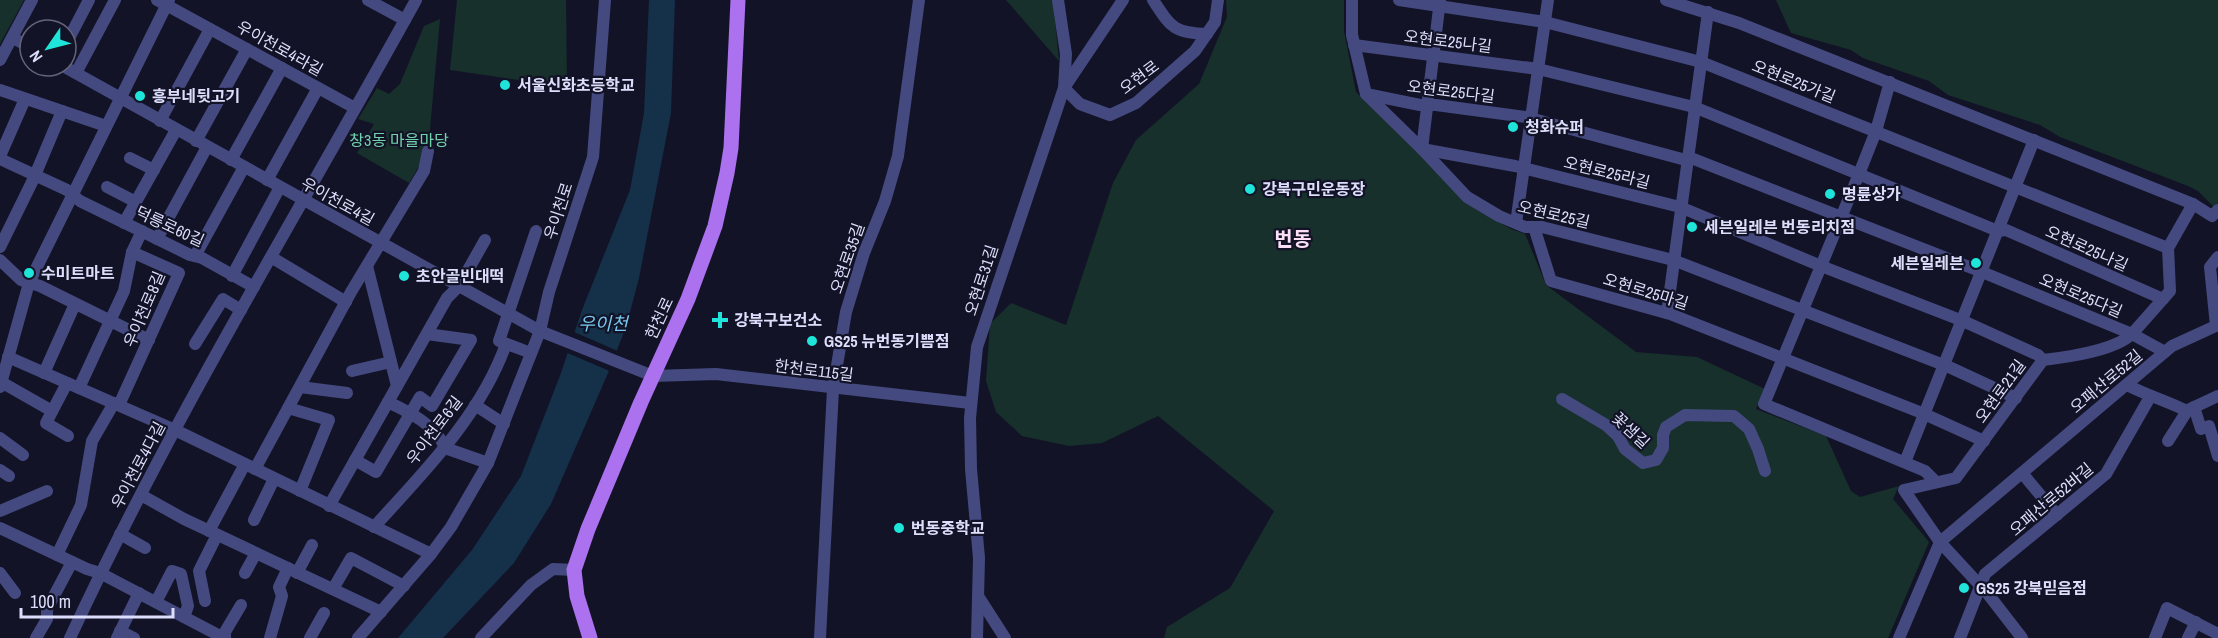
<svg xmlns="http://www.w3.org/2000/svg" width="2218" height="638" font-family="'Archivo Narrow','Noto Sans KR',sans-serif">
<rect width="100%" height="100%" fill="#131327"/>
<!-- green -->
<g fill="#17302b">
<path d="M0 0H24L0 44Z"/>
<path d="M457 0H566L567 87 450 70Z"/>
<path d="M1006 0H1053L1059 61Z"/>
<path d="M1226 0H1344V31L1356 92 1407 140 1464 202 1511 229 1525 234 1546 285 1636 352 1697 357 1765 389 1756 409 1826 436 1851 491 1860 497 1899 486 1893 499 1929 542 1888 638H1164L1167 627 1230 588 1274 511 1158 416 1102 443 1069 446 1022 436 996 412 986 381 990 324 1011 303 1066 325 1113 183 1136 140 1199 84 1227 17Z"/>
<path d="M1776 0H2218V207L2215 208 2198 191 2188 186 2060 137 2040 125 1948 95 1929 81 1863 58 1851 50 1791 33Z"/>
<path d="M440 19 428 151 409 183 357 153 374 124 358 119 377 88 389 94 400 84 424 26Z"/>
</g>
<!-- water -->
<path fill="#153049" d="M649 0H675L671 113 639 278 626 327 608 373 551 504 514 563 443 638H398L472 550 521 476 561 373 582 310 630 190 644 113Z"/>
<!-- pier -->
<path fill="#131327" d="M572 331 620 352 612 372 565 352Z"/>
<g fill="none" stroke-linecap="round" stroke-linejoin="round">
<!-- minor -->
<g stroke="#444a80" stroke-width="12">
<path d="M157 0 355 108"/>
<path d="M368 0 405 20"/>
<path d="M1058 0 1066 54 1064 88 1080 104 1110 115 1136 103 1195 51 1215 22 1218 0"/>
<path d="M1153 0C1171 27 1173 33 1207 34"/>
<path d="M1352 0V35L1366 94 1422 149 1467 197 1499 216 1525 227H1542L1673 260 1949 367 2016 398"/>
<path d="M1399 0 1545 22 1701 62 2168 248"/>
<path d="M1666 0 1739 23 2193 204 2212 216 2218 210"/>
<path d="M13 38 30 47"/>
<path d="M66 44 89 0"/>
<path d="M1354 45 1538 69 1694 107 1998 231 2006 230 2163 299"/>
<path d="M0 60 32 0"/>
<path d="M63 66 540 331 653 376 716 374 970 403"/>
<path d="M76 73 115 0"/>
<path d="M1890 82 1876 131 1859 174 1764 404 1925 471 1936 482"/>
<path d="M0 90 106 126"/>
<path d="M1366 94 1420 105H1436L1526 117 1682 159 1691 158 1982 272 2132 334 2165 352"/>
<path d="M160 121 210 29"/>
<path d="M196 141 247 49"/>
<path d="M1422 149 1515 166 1680 207 1821 266 1963 321 2038 355 2043 360"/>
<path d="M1422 149 1440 0"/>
<path d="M0 156 25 99"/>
<path d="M130 158 154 170"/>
<path d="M0 159 67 190 80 201 190 255 202 258 254 287"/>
<path d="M231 160 282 68"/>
<path d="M267 180 318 88"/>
<path d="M107 187 136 202"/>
<path d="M124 223 176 130"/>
<path d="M1516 223 1548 0"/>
<path d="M1534 227 1551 281 1670 314 1922 413 1984 441"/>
<path d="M157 239 207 147"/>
<path d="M0 247 33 180 62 111"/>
<path d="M195 256 244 167"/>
<path d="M271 257 346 302"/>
<path d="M0 260 21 280 40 286 149 340"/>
<path d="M367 266 397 386"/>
<path d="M232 276 280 187"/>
<path d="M1667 313 1708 12"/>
<path d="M2216 326 2210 267 2218 257"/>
<path d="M195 344 223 299 241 310"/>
<path d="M531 353 499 341 536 231"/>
<path d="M8 357 175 430 431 554"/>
<path d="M352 371 391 362"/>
<path d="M44 373 75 304"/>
<path d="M1 382 52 411"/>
<path d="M67 383 46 423 68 436"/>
<path d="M2127 385C2146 395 2167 401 2187 411"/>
<path d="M0 387 29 283 169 0"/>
<path d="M300 387 347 393"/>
<path d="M79 388 124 291 132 252 142 231"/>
<path d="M1562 399 1606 425 1618 436 1625 449 1643 463 1656 460 1663 448V435L1666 427 1685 415 1734 416 1749 429 1758 449 1765 471"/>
<path d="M388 402C409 412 436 425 445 448L488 463"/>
<path d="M119 405 179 273 132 252"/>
<path d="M475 405 504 424"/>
<path d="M2194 407 2201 429 2209 426 2218 456"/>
<path d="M288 408 329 420 300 491"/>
<path d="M2188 410 2218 396"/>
<path d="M0 438 23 455"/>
<path d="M2168 441 2187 411"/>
<path d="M355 460 376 472 420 397 432 406 471 340 427 334"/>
<path d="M1905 462 2034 140"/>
<path d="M255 469 351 292 424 171 428 151"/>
<path d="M0 470 9 476"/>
<path d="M2022 473 2057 515"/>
<path d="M141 495 184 519 381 612"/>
<path d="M329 506 447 298 459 286 485 240"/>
<path d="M0 511 47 491"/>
<path d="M254 520 274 479"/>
<path d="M374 527C424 472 481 415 506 344"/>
<path d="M0 528 87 569 100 573 224 638"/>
<path d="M209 531 245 464"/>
<path d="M120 534 145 548"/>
<path d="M57 555 81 505 92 441 114 403"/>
<path d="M0 573 15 593"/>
<path d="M245 573 256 553"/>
<path d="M297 573 312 545"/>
<path d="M333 589 351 558 404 586"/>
<path d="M978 596 1005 638"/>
<path d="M205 601 199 571 217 535"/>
<path d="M156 602 172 571 181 574 188 606 184 617"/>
<path d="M120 631 134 638"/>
<path d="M36 638 47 619V609L72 562"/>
<path d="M70 638C172 418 299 212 416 0"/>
<path d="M117 638 139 593"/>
<path d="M225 638V632L241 605"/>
<path d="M270 638 282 596 279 587 288 568"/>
<path d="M310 638 324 613"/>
<path d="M358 638 431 554 451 527 488 463 519 384 540 331 549 292 593 157 605 0"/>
<path d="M481 638 531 585 553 569 574 570"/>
<path d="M820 638 833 389 846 312 864 253 885 201 898 156 919 0"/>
<path d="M977 638 979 558 971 469 970 418 977 347 1064 88 1123 0"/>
<path d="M1899 638 1940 542 2172 346 2218 325"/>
<path d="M1960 638 1985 574 2106 474 2150 397"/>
<path d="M2022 638 1988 594 1940 542 1904 490 1956 478 2043 360C2068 357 2114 351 2132 334L2170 291 2168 248 2193 204"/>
<path d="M2155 638 2167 608 2218 634"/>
<path d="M2188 638 2196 622"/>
</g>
<!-- major -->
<path stroke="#ac71ee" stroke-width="15" d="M590 638 577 596 574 570 588 529 641 402 688 299 715 226 727 173 731 148 738 0"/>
</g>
<!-- markers -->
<g fill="#1fe4da" stroke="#131327" stroke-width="2">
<circle cx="505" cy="85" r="6"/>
<circle cx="140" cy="96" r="6"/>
<circle cx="1513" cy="127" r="6"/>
<circle cx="1250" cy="189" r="6"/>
<circle cx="1830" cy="194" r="6"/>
<circle cx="1692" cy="227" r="6"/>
<circle cx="1976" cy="263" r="6"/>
<circle cx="29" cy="273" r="6"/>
<circle cx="404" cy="276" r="6"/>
<path d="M717 311h6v6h6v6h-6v6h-6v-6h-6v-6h6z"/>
<circle cx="812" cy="341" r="6"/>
<circle cx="899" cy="528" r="6"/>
<circle cx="1964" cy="588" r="6"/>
</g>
<g text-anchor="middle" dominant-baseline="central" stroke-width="4.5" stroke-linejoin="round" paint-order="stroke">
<!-- street labels -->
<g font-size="16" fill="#dddefb" stroke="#131327">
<text transform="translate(1448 41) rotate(7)">오현로25나길</text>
<text transform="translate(280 48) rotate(29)">우이천로4라길</text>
<text transform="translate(1139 77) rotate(-37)">오현로</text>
<text transform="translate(1794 81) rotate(22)">오현로25가길</text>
<text transform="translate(1451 91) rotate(7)">오현로25다길</text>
<text transform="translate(1607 172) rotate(14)">오현로25라길</text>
<text transform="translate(338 201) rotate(29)">우이천로4길</text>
<text transform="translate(558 211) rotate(-72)">우이천로</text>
<text transform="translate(1554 214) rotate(13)">오현로25길</text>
<text transform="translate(170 226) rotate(25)">덕릉로60길</text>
<text transform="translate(2087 248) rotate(24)">오현로25나길</text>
<text transform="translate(847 258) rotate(-71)">오현로35길</text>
<text transform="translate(981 280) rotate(-72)">오현로31길</text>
<text transform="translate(1646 291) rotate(17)">오현로25마길</text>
<text transform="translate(2081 295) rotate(23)">오현로25다길</text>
<text transform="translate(144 309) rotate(-67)">우이천로8길</text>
<text transform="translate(659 318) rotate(-65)">한천로</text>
<text transform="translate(814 370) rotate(7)">한천로115길</text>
<text transform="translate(2106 381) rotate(-40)">오패산로52길</text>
<text transform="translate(2000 391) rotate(-54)">오현로21길</text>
<text transform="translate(434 430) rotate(-53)">우이천로6길</text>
<text transform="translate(1631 430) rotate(43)">꽃샘길</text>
<text transform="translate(138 465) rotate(-62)">우이천로4다길</text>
<text transform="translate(2051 499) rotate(-40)">오패산로52바길</text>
</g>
<!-- poi labels -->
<g font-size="16" font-weight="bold" fill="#dddefb" stroke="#131327" text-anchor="start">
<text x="517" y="85">서울신화초등학교</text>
<text x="152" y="96">흥부네뒷고기</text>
<text x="1525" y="127">청화슈퍼</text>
<text x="1262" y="189">강북구민운동장</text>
<text x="1842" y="194">명륜상가</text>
<text x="1704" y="227">세븐일레븐 번동리치점</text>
<text x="1964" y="263" text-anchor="end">세븐일레븐</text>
<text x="41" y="273">수미트마트</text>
<text x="416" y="276">초안골빈대떡</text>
<text x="734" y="320">강북구보건소</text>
<text x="824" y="341">GS25 뉴번동기쁨점</text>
<text x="911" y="528">번동중학교</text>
<text x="1976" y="588">GS25 강북믿음점</text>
</g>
<!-- park labels -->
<g font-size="16" fill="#70d3ac" stroke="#131327">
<text x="399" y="140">창3동 마을마당</text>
</g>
<!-- water labels -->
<g font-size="18" font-style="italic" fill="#77c9ef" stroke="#131327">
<text x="603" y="323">우이천</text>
</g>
<!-- quarter labels -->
<g font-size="20" font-weight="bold" fill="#fbdff5" stroke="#131327">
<text x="1293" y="238">번동</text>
</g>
</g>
<!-- north arrow -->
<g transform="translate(48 48) rotate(235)"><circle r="28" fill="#131327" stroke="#64647c" stroke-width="1.5"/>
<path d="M0-4.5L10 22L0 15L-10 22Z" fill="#1fe4da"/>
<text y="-9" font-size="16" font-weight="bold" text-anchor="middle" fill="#dddefb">N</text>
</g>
<!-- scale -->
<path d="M21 608v9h152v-9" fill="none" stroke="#dddefb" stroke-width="3"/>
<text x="30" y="608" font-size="18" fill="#dddefb" stroke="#131327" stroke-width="4.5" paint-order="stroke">100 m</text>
</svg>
